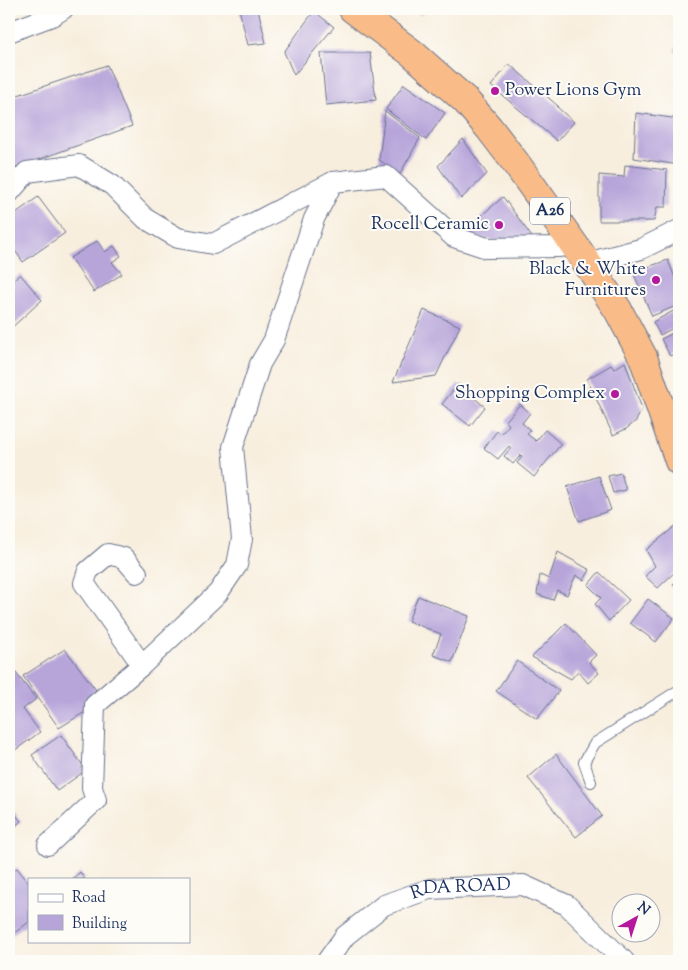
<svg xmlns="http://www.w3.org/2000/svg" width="688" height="970" font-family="'Sorts Mill Goudy',serif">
<rect width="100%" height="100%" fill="#fdfcf7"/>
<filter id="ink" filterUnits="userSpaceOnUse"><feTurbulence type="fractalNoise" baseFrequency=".02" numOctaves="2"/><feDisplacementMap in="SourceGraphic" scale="10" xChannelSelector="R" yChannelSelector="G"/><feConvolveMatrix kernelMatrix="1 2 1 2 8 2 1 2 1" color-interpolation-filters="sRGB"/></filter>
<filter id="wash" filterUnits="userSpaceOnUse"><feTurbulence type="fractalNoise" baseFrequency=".0096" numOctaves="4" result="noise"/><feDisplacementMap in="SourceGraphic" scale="20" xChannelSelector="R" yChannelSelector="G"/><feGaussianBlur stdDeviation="1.12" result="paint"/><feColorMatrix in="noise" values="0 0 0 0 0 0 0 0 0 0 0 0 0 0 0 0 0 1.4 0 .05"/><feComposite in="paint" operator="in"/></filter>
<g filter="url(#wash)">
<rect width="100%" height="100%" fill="#f8eede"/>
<g id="blocks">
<!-- building -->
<g fill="#b7a5da">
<path d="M239 9H258L266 43 248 45Z"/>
<path d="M413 9H427L421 15Z"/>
<path d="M314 11 334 27 294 75 284 52Z"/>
<path d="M679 43V54L674 51Z"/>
<path d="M321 53H370L376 100 326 105Z"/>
<path d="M509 64 558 106 557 107 574 122 557 141 491 86Z"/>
<path d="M107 65 132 126 9 170V98Z"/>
<path d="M404 84 445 113 426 140 386 109Z"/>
<path d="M385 111 420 138 400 174 379 160Z"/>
<path d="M636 113 679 119V165L634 158Z"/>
<path d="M463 139 487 174 461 199 438 166Z"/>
<path d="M625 165 667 170 666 207H657L654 221H599V175L624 177Z"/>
<path d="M38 197 65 233 23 262 9 242V218Z"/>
<path d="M503 197 534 240 514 243 468 236 483 214Z"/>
<path d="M97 241 105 252 114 246 121 256 112 262 122 274 94 292 70 258Z"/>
<path d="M668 260 679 288V305L652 316 633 272Z"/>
<path d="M20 274 42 300 9 330V284Z"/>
<path d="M679 308V325L660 335 653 322Z"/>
<path d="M424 310 460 326 436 376 393 382Z"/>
<path d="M679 330V351L670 356 661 339Z"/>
<path d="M625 362 642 409 636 421 626 429 613 435 587 379 611 365 614 369Z"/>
<path d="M458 384 485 407 470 426 442 404Z"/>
<path d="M520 404 530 413 522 423 530 430 527 434 536 441 545 430 561 444 534 477 517 463 522 457 521 455 513 464 504 456 511 448 509 446 498 459 484 448 497 431 501 434 509 425 506 421Z"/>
<path d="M621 473 626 490 613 493 608 476Z"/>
<path d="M599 476 611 510 579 521 567 487Z"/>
<path d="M679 523V568L658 588 645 576 655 566 646 550Z"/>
<path d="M558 552 590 570 584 580 576 575 567 595 557 590 553 600 537 594 540 575 549 579Z"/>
<path d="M599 572 629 600 609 621 595 604 601 598 588 585Z"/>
<path d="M679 578V594L673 584Z"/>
<path d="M418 596 469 616 452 662 433 655 441 634 408 621Z"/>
<path d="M648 599 674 618 656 642 630 623Z"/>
<path d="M566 623 596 655 589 662 599 673 588 683 578 671 571 679 532 657Z"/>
<path d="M65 649 96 690 85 712 59 728 23 676Z"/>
<path d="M517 661 559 691 537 719 496 691Z"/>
<path d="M9 664 36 699 23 709 40 732 14 751 9 745Z"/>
<path d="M61 735 86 770 57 791 32 755Z"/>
<path d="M556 754 602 816 576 837 528 778Z"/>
<path d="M9 807 21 821 9 832Z"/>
<path d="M17 868 29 883V922L9 937V874Z"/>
<path d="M80 872 85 879H72Z"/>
</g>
</g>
</g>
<g filter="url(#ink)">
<use href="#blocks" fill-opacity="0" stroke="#68728b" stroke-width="1"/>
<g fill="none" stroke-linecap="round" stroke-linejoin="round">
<!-- lane casing -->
<g stroke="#68728b" stroke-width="12">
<path id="lane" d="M591 782 584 762 595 743 679 690"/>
</g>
<!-- street casing -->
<g stroke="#68728b" stroke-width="22">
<g id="street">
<path d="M9 32 52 16 63 9"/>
<path d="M9 193 27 172 79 165 112 185 146 219 178 238 213 244 333 182 386 176 454 237 487 248 558 247 575 245"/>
<path d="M587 263 641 249 679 230"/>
<path d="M137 573 124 558 108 554 88 571 84 583 142 665"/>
<path d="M48 845 96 800 92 788 95 705 142 665 218 593 237 565 242 539 233 447 260 364 274 340 314 219 333 182"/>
<path id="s1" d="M327 961 345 936 384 905 429 889 523 885 567 905 624 961"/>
</g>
</g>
<!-- highway casing -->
<g stroke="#68728b" stroke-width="30">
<path id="highway" d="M353 9 412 53 465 100 489 128 515 162 587 263 618 310 643 357 679 461"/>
</g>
<!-- lane -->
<use href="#lane" stroke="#fff" stroke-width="10"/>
<!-- street -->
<use href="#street" stroke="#fff" stroke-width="20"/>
<!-- highway -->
<use href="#highway" stroke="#f9bc89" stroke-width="28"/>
</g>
</g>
<!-- markers -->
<g fill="#b5179e" stroke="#fdfcf7" stroke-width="2">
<circle cx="495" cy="91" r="5"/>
<circle cx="499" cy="225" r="5"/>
<circle cx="656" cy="280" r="5"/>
<circle cx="615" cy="394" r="5"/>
</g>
<g text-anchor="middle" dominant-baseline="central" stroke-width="4" stroke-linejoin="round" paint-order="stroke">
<!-- shield labels -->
<rect fill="#fdfcf7" stroke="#5f6c8c" stroke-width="1" x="530" y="197.5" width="40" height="27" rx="4"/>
<g font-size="16" font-weight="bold" fill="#1b2f5e">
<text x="550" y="211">A26</text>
</g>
<!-- poi labels -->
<g font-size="18" fill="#1b2f5e" stroke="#fdfcf7" text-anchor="end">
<text x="505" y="91" text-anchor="start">Power Lions Gym</text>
<text x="489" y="225">Rocell Ceramic</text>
<text x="646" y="270">Black &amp; White<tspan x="646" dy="21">Furnitures</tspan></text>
<text x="605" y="394">Shopping Complex</text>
</g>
<!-- street labels -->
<g font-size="18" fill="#1b2f5e" stroke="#fdfcf7">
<text stroke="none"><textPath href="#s1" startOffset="160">RDA ROAD</textPath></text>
</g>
</g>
<!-- margin -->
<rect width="688" height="970" fill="none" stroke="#fdfcf7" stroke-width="30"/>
<!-- legend -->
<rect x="28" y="878" width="162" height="65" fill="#fdfcf7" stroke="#a3aaba"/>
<rect x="38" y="894" width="25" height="8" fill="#ffffff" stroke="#a3aaba"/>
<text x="72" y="902" font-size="15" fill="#1b2f5e">Road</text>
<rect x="38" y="915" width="25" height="15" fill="#b7a5da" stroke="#a3aaba"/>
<text x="72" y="928" font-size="15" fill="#1b2f5e">Building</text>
<!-- north arrow -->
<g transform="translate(636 918) rotate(39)"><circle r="24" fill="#fdfcf7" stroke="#a3aaba"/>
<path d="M0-4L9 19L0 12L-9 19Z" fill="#b5179e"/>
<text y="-8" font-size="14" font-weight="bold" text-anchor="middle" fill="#1b2f5e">N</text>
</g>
</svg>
